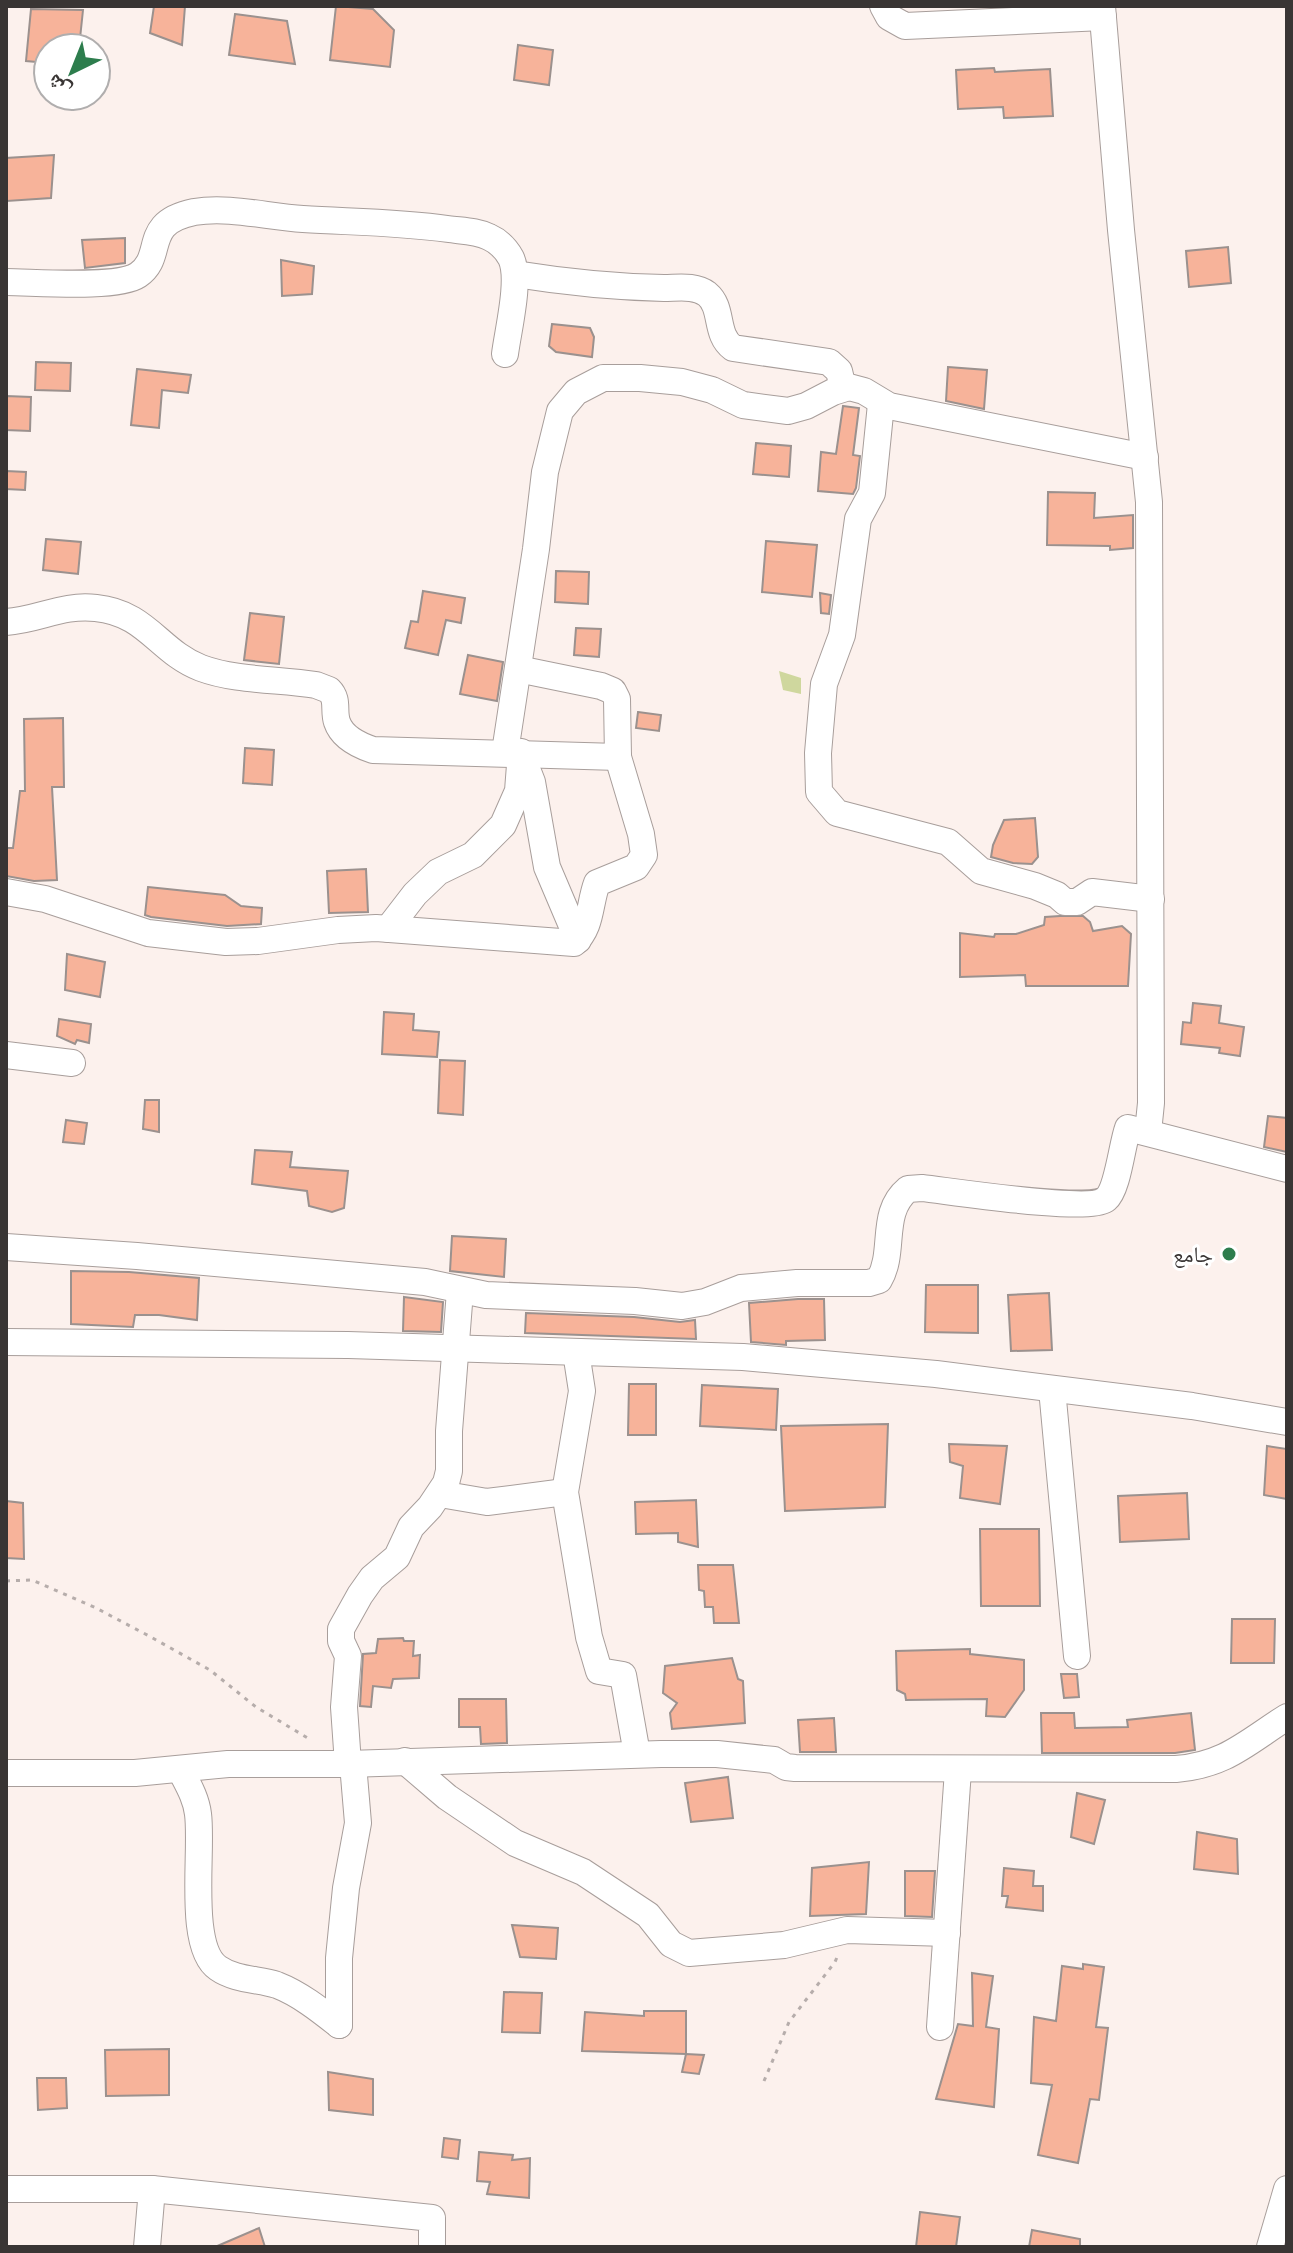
<svg xmlns="http://www.w3.org/2000/svg" width="1293" height="2253" font-family="'Archivo Narrow','Noto Naskh Arabic',sans-serif">
<rect width="100%" height="100%" fill="#fcf1ed"/>
<!-- green -->
<path fill="#cfd79e" d="M779 671 801 678V694L783 690Z"/>
<!-- building -->
<g fill="#f7b39a" stroke="#9b918e" stroke-width="2">
<path d="M154 6H185L182 45 150 33Z"/>
<path d="M336 6 373 9 394 30 390 67 330 60Z"/>
<path d="M31 9 83 10 79 48H48V63L26 61Z"/>
<path d="M235 14 287 21 295 64 229 55Z"/>
<path d="M518 45 553 50 549 85 514 80Z"/>
<path d="M994 68 995 72 1050 69 1053 116 1004 118 1003 107 958 109 956 70Z"/>
<path d="M54 155 51 198 7 201 6 158Z"/>
<path d="M125 238V263L85 268 82 240Z"/>
<path d="M1228 247 1231 283 1189 287 1186 251Z"/>
<path d="M281 260 314 266 312 294 282 296Z"/>
<path d="M552 324 590 328 594 337 592 357 556 352 549 346Z"/>
<path d="M36 362 71 363 70 391 35 390Z"/>
<path d="M948 367 987 370 984 409 946 401Z"/>
<path d="M137 369 191 375 188 393 162 390 159 428 131 425Z"/>
<path d="M6 396 31 397 30 431 6 430Z"/>
<path d="M843 406 859 408 853 455 860 456 856 488 853 494 818 491 821 452 836 454Z"/>
<path d="M756 443 791 446 789 477 753 474Z"/>
<path d="M6 471 26 472 25 490 6 489Z"/>
<path d="M1048 492 1095 493 1094 518 1133 515V548L1110 550V546L1047 545Z"/>
<path d="M46 539 81 542 78 574 43 570Z"/>
<path d="M766 541 817 545 812 597 762 592Z"/>
<path d="M556 571 589 572 588 604 555 602Z"/>
<path d="M423 591 465 598 461 623 446 620 438 655 405 648 411 621 418 622Z"/>
<path d="M820 593 831 595 829 614 821 613Z"/>
<path d="M250 613 284 617 279 664 244 660Z"/>
<path d="M576 628 601 629 599 657 574 655Z"/>
<path d="M468 655 503 662 497 701 460 694Z"/>
<path d="M638 712 661 715 659 731 636 728Z"/>
<path d="M63 718 64 787H52L57 880 34 881 6 876V848H13L20 791H25L24 719Z"/>
<path d="M245 748 274 750 272 785 243 783Z"/>
<path d="M1035 818 1038 857 1032 864 1013 863 991 857 993 845 1004 820Z"/>
<path d="M366 869 368 912 329 913 327 871Z"/>
<path d="M148 887 225 895 241 906 262 908 261 924 227 926 151 917 145 915Z"/>
<path d="M1060 916H1083L1090 922 1093 931 1122 926 1131 934 1128 986H1026L1025 975 960 977V933L994 937 995 934H1016L1044 925 1045 917Z"/>
<path d="M67 954 105 962 100 997 65 990Z"/>
<path d="M1193 1003 1221 1006 1219 1023 1244 1027 1240 1056 1219 1053 1220 1048 1181 1044 1183 1022 1191 1023Z"/>
<path d="M384 1012 414 1014 413 1030 439 1032 437 1057 382 1054Z"/>
<path d="M59 1019 91 1024 89 1043 77 1040 75 1044 57 1036Z"/>
<path d="M440 1060 465 1061 463 1115 438 1113Z"/>
<path d="M145 1100H159V1132L143 1129Z"/>
<path d="M1268 1116 1287 1118V1152L1264 1147Z"/>
<path d="M66 1120 87 1123 84 1144 63 1142Z"/>
<path d="M255 1150 292 1152 290 1167 348 1171 344 1208 332 1212 309 1206 307 1191 252 1184Z"/>
<path d="M452 1236 506 1239 504 1277 450 1271Z"/>
<path d="M71 1271 129 1272 199 1278 197 1320 159 1315H135L133 1327 71 1324Z"/>
<path d="M926 1285H978V1333L925 1332Z"/>
<path d="M1049 1293 1052 1350 1011 1351 1008 1295Z"/>
<path d="M404 1297 443 1302 441 1332 403 1331Z"/>
<path d="M798 1299H824L825 1340 786 1341V1345L751 1342 749 1303Z"/>
<path d="M526 1313 634 1317 680 1322 695 1320 696 1339 525 1333Z"/>
<path d="M629 1384H656V1435H628Z"/>
<path d="M702 1385 778 1389 776 1430 700 1426Z"/>
<path d="M888 1424 885 1507 785 1511 781 1426Z"/>
<path d="M949 1444 1007 1446 1000 1504 960 1498 963 1466 950 1462Z"/>
<path d="M1267 1446 1287 1449V1499L1264 1495Z"/>
<path d="M1187 1493 1189 1539 1120 1542 1118 1496Z"/>
<path d="M696 1500 698 1547 678 1542V1533L636 1534 635 1502Z"/>
<path d="M6 1501 23 1503 24 1559 6 1558Z"/>
<path d="M980 1529H1039L1040 1606H981Z"/>
<path d="M698 1565H733L739 1623H714L713 1607H705L704 1591 699 1590Z"/>
<path d="M1232 1619H1275L1274 1663H1231Z"/>
<path d="M403 1638 404 1641H414L413 1656 420 1655 419 1678 393 1679 391 1688 373 1686 371 1707 360 1706 363 1654 376 1653 378 1639Z"/>
<path d="M970 1649V1654L1024 1660V1690L1005 1717 986 1716 987 1699 906 1700 905 1694 897 1690 896 1651Z"/>
<path d="M732 1658 738 1679 743 1681 745 1723 672 1729 670 1713 677 1703 663 1693 665 1666Z"/>
<path d="M1061 1674H1077L1079 1697 1064 1698Z"/>
<path d="M459 1699H506L507 1743 481 1744 480 1727H459Z"/>
<path d="M1041 1713H1074L1075 1728 1128 1727 1127 1720 1191 1713 1195 1750 1175 1753H1042Z"/>
<path d="M834 1718 836 1752H800L798 1720Z"/>
<path d="M728 1777 733 1818 691 1822 685 1783Z"/>
<path d="M1077 1793 1105 1800 1094 1844 1071 1837Z"/>
<path d="M1197 1832 1237 1839 1238 1874 1194 1869Z"/>
<path d="M869 1862 866 1914 810 1916 812 1868Z"/>
<path d="M1004 1868 1034 1871 1033 1886H1043V1911L1006 1907 1008 1896H1002Z"/>
<path d="M905 1871H935L932 1917 905 1916Z"/>
<path d="M512 1925 558 1928 556 1959 520 1957Z"/>
<path d="M1083 1964 1104 1967 1096 2027 1108 2028 1099 2100 1090 2099 1078 2163 1038 2155 1052 2085 1031 2083 1034 2017 1056 2021 1062 1966 1083 1969Z"/>
<path d="M972 1973 993 1976 986 2027 999 2029 994 2107 936 2099 958 2024 973 2026Z"/>
<path d="M504 1992 542 1993 540 2033 502 2032Z"/>
<path d="M644 2011H686V2054L582 2051 585 2012 644 2016Z"/>
<path d="M169 2049V2095L106 2096 105 2050Z"/>
<path d="M686 2054 704 2055 699 2074 682 2072Z"/>
<path d="M328 2072 373 2079V2115L329 2110Z"/>
<path d="M37 2078H66L67 2108 38 2110Z"/>
<path d="M444 2138 460 2140 458 2159 442 2157Z"/>
<path d="M479 2152 513 2155 512 2160 530 2158 529 2198 487 2194 490 2182 477 2181Z"/>
<path d="M920 2212 960 2217 956 2247H916Z"/>
<path d="M259 2228 265 2247H215Z"/>
<path d="M1032 2230 1080 2239V2247H1029Z"/>
</g>
<g fill="none" stroke-linecap="round" stroke-linejoin="round">
<!-- minor casing -->
<g stroke="#a89e9b" stroke-width="28">
<g id="minor">
<path d="M883 6 889 17 905 26 1103 17"/>
<path d="M1102 6 1121 230 1149 502 1151 1103 1148 1132"/>
<path d="M515 274C565 282 614 287 664 288 678 288 695 285 707 294 724 308 714 334 733 348L829 362 839 371 843 388"/>
<path d="M6 282C34 282 117 289 138 275 166 256 140 223 194 212 229 206 268 217 303 219 352 222 399 222 448 229 462 231 477 231 489 237 498 241 506 249 511 258 521 279 508 330 505 354"/>
<path d="M881 404 872 493 858 519 842 635 824 684 818 753 819 792 837 813 948 842 981 871 1035 886 1057 895 1065 902H1077L1092 892 1151 899"/>
<path d="M6 622C39 620 62 604 96 608 147 613 159 652 201 668 236 681 279 679 316 685L329 690C339 700 333 710 337 722 342 737 358 745 373 750L618 757"/>
<path d="M505 752 536 549 545 472 560 411 576 392 603 378H640L682 382 712 390 743 405 788 411 806 406 833 392 849 387 864 391 889 406 1145 457"/>
<path d="M525 764 532 782 547 867 578 940"/>
<path d="M6 892 45 899 148 933 226 942 258 941 338 930 376 928 574 943C592 927 589 904 597 883L636 867 644 855 641 834 618 757 617 699 613 691 601 686 518 669"/>
<path d="M388 929 415 894 438 872 473 855 503 825 518 791 521 752"/>
<path d="M6 1055 72 1063"/>
<path d="M6 1247 137 1256 425 1282 486 1295 635 1301 682 1306 705 1302 741 1288 797 1283H869L879 1280C896 1251 879 1213 908 1189L922 1188C950 1191 1090 1213 1106 1199 1118 1189 1122 1144 1128 1128L1287 1169"/>
<path d="M6 1342 348 1345 743 1357 936 1374 1192 1406 1287 1422"/>
<path d="M576 1352 582 1391 565 1492 589 1637 599 1671 623 1675 637 1754"/>
<path d="M1052 1389 1077 1656"/>
<path d="M440 1494 487 1502 565 1492"/>
<path d="M405 1761 447 1797 515 1843 583 1872 648 1915 671 1944 689 1953 784 1945 847 1930 947 1933"/>
<path d="M348 1764 344 1707 348 1656 341 1641V1629L360 1595 372 1578 397 1557 411 1527 430 1507 446 1483 449 1471V1431L460 1291"/>
<path d="M180 1769C187 1783 196 1797 198 1814 203 1850 187 1947 218 1968 235 1980 258 1979 277 1985 300 1994 320 2010 339 2025"/>
<path d="M6 1773H135L228 1764H348L661 1754H717L774 1760 786 1767 795 1768 1176 1769C1226 1765 1247 1742 1287 1717"/>
<path d="M339 2025V1958L346 1888 358 1823 353 1764"/>
<path d="M940 2027 958 1770"/>
<path d="M6 2189H152L432 2218V2247"/>
<path d="M147 2247 152 2189"/>
<path d="M1270 2247 1287 2189"/>
</g>
</g>
<!-- path -->
<g stroke="#b6adab" stroke-width="3" stroke-dasharray="4 6" stroke-linecap="butt">
<path d="M6 1581 32 1580 96 1608 149 1636 210 1670 256 1707 311 1740"/>
<path d="M764 2081 789 2022 835 1962 838 1955"/>
</g>
<!-- minor -->
<use href="#minor" stroke="#fff" stroke-width="26"/>
</g>
<!-- markers -->
<circle fill="#2d7d4d" stroke="#fff" stroke-width="3" cx="1229" cy="1254" r="8"/>
<g text-anchor="middle" dominant-baseline="central" stroke-width="6" stroke-linejoin="round" paint-order="stroke">
<!-- poi labels -->
<g font-size="22" fill="#393534" stroke="#fff" text-anchor="end">
<text x="1213" y="1254">جامع</text>
</g>
</g>
<!-- border -->
<rect width="1293" height="2253" fill="none" stroke="#393534" stroke-width="16"/>
<!-- north arrow -->
<g transform="translate(72 72) rotate(223)"><circle r="38" fill="#ffffff" stroke="#b0aeae" stroke-width="2"/>
<path d="M0-6L14 30L0 20L-14 30Z" fill="#2d7d4d"/>
<text y="-12" font-size="22" font-weight="bold" text-anchor="middle" fill="#393534">ش</text>
</g>
</svg>
